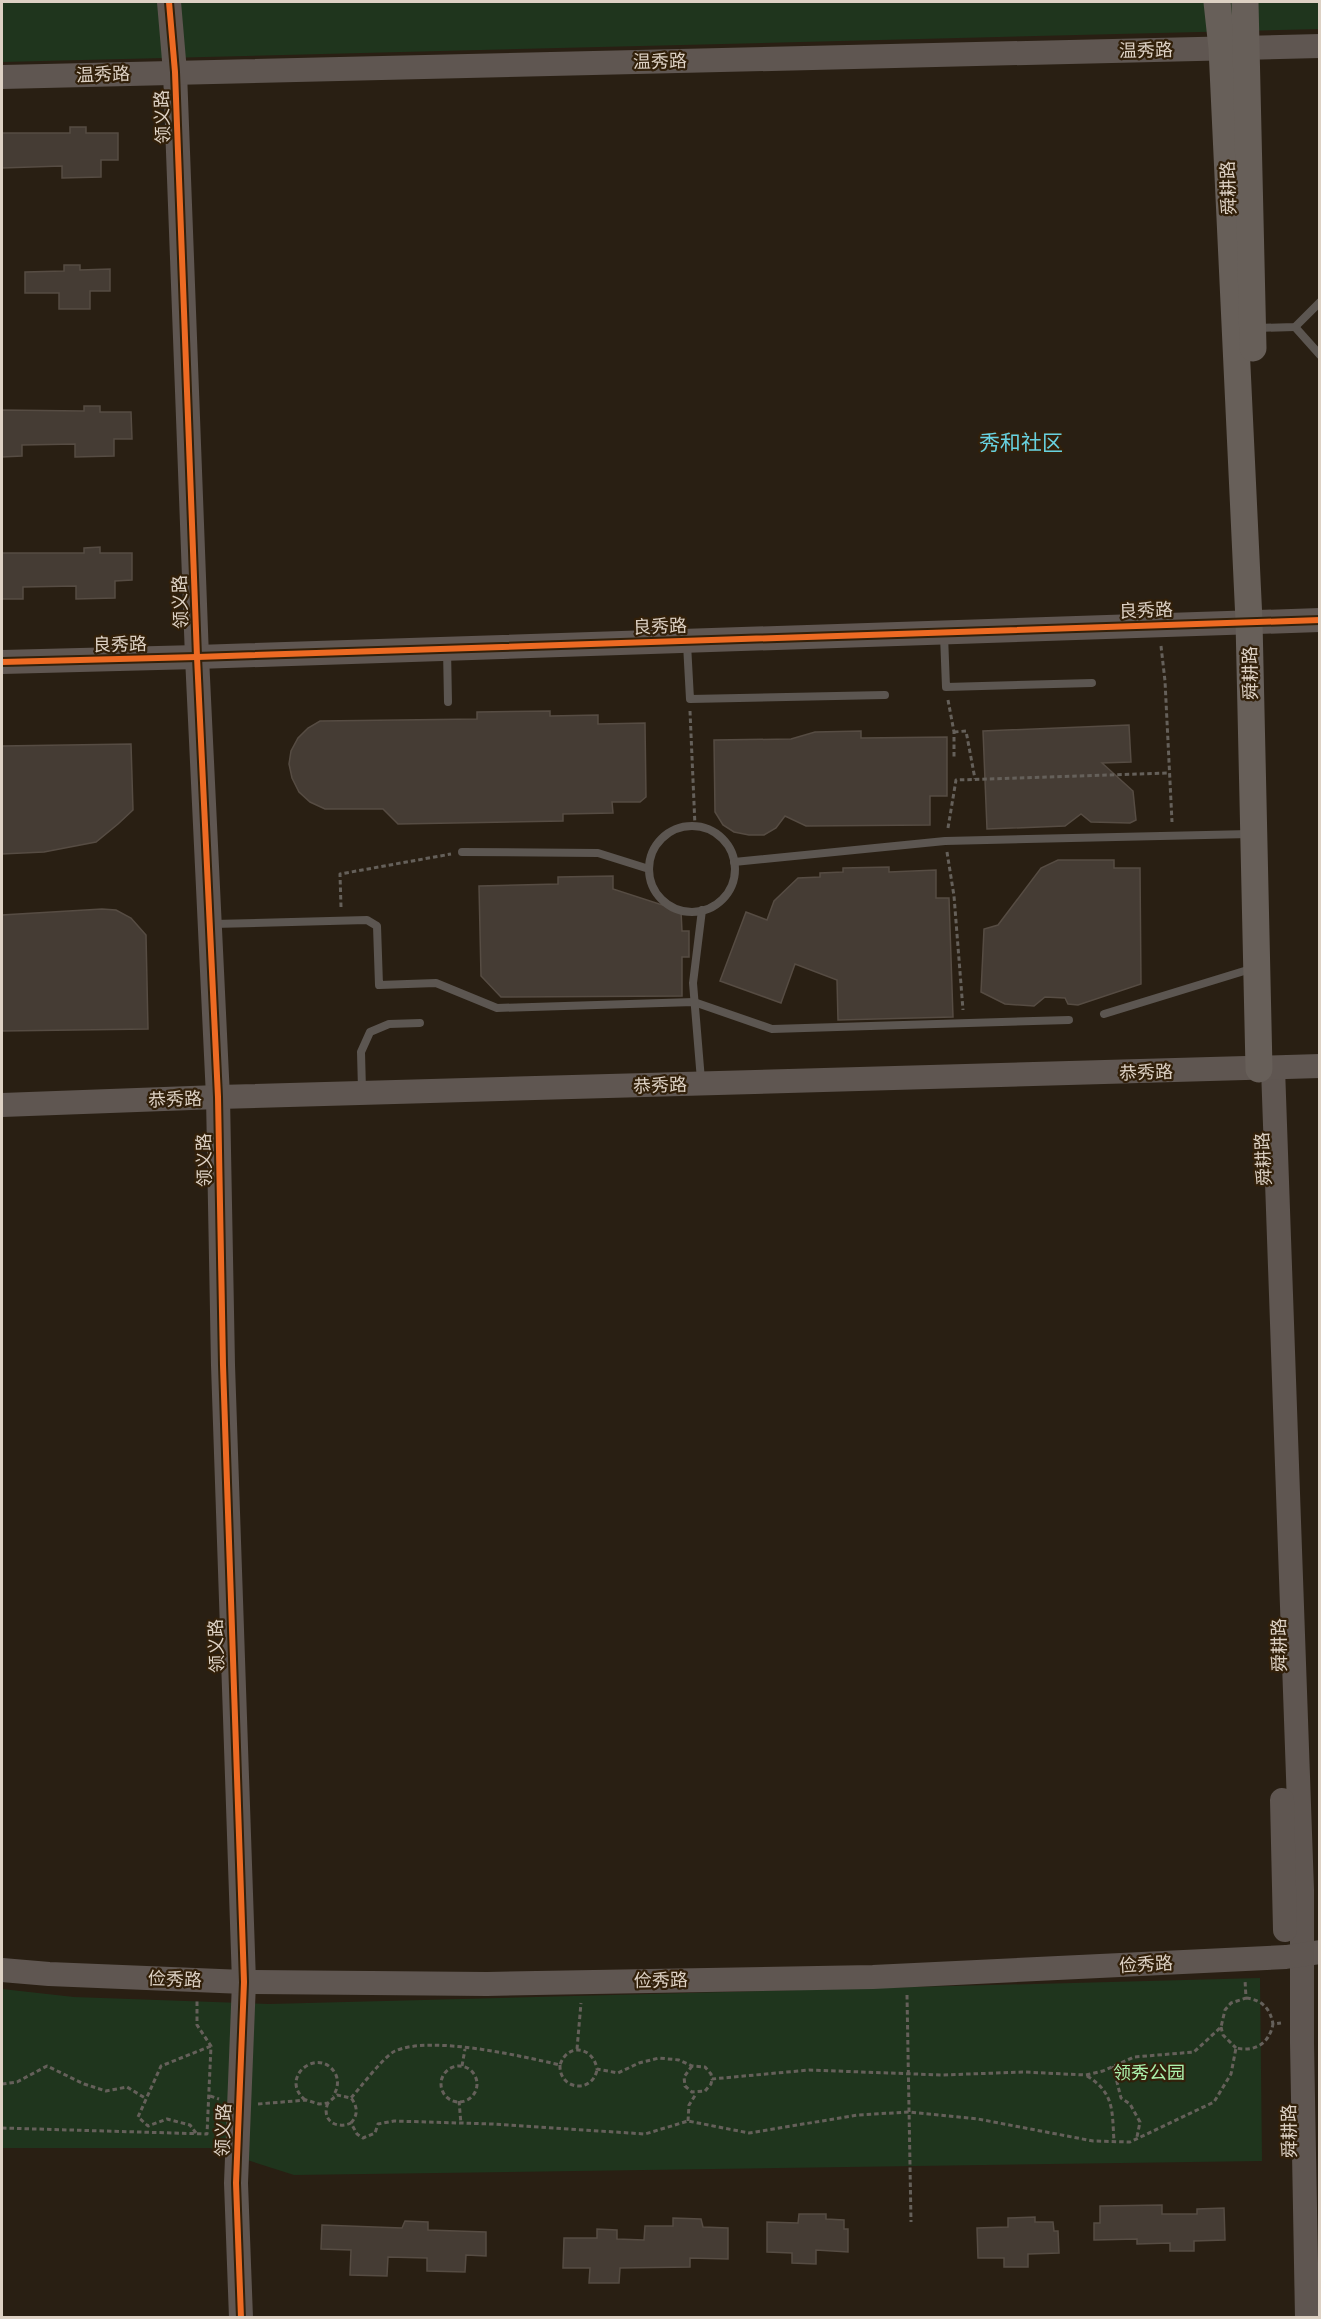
<svg xmlns="http://www.w3.org/2000/svg" width="1321" height="2319" font-family="Mulish,'Noto Sans SC',sans-serif">
<rect width="100%" height="100%" fill="#291f13"/>
<!-- green -->
<g fill="#1f351d">
<path d="M2 2H1319L1320 29 2 62Z"/>
<path d="M1260 1978 1262 2161 294 2175 210 2148H2V1989L74 1997 269 2004Z"/>
</g>
<!-- building -->
<g fill="#453c34" stroke="#564c43" stroke-width="1.5">
<path d="M70 127H86V133H118V160H101V177L62 178V166L2 168V133H70Z"/>
<path d="M64 265H80V270L110 269V291H90V309H59V293H25V272L64 271Z"/>
<path d="M84 406H100V412H131L132 439H114V456L75 457V444L22 445V456L2 457V410L84 411Z"/>
<path d="M100 547V553H132V580L115 581V598L76 599V586L23 587V599H2V553H84V548Z"/>
<path d="M550 711V716L598 715V724L645 723 646 797 640 802H612L613 813 563 814V821L398 824 383 809H325L310 802 299 792 292 778 289 764 291 751 298 738 308 728 320 721 477 719V712Z"/>
<path d="M1129 725 1131 762 1102 763 1133 791 1136 820 1130 823 1091 822 1081 814 1065 826 987 829 983 731Z"/>
<path d="M861 731V738L947 737V796H930V825L806 826 785 816 776 828 764 835H749L734 832 723 825 715 812 714 740 791 739 815 732Z"/>
<path d="M131 744 133 810 118 824 96 842 44 852 2 854V746Z"/>
<path d="M1058 860H1114V868H1140L1141 984 1078 1005 1068 1004 1065 998 1045 997 1034 1006 1005 1004 981 992 984 929 998 925 1041 868Z"/>
<path d="M889 867V872L936 870V898H949L953 1017 838 1020 837 980 795 964 781 1003 720 981 746 912 767 920 774 901 798 878 820 877V873L843 872V868Z"/>
<path d="M613 876V889L681 911 682 931H689V957H682V996L501 997 481 976 479 886 558 884V877Z"/>
<path d="M102 909 116 910 131 918 146 935 148 1029 2 1031V915Z"/>
<path d="M1162 2205V2214H1197V2209L1224 2208 1225 2240 1194 2241V2251H1170V2243L1137 2244V2239L1094 2240V2223H1100V2206Z"/>
<path d="M799 2214H826V2219L844 2220V2229H848V2252L816 2250V2264L792 2263V2253L767 2252V2222L798 2223Z"/>
<path d="M1035 2217V2222H1053L1054 2231H1058L1059 2253 1028 2254V2267H1004V2258H978L977 2228 1008 2227V2218Z"/>
<path d="M673 2218 701 2219 703 2227 728 2228V2259L690 2258V2267L620 2268 619 2283H589L590 2268H563L564 2238H597V2229L617 2230V2239L644 2240 645 2226H673Z"/>
<path d="M405 2221 428 2222V2230L486 2232V2256L466 2255 465 2272 427 2271V2258L388 2257 387 2276 350 2275 351 2250 321 2249 322 2225 402 2228Z"/>
</g>
<g fill="none" stroke-linecap="round" stroke-linejoin="round">
<!-- path -->
<g stroke="#65605a" stroke-width="3" stroke-dasharray="4.5 3" stroke-linecap="butt">
<path d="M1161 646 1165 681 1172 822"/>
<path d="M948 700 954 732V758"/>
<path d="M690 711 695 826"/>
<path d="M954 732 966 731 975 779"/>
<path d="M948 828 956 780 1169 773"/>
<path d="M947 852 954 896 963 1010"/>
<path d="M341 907 340 874 451 854"/>
<path d="M907 1995 911 2222"/>
<path d="M1246 1998C1262 2000 1270 2008 1273 2024"/>
<path d="M1221 2027 1223 2035 1236 2048"/>
<path d="M577 2049 581 2003"/>
<path d="M560 2065C559 2090 592 2094 597 2070"/>
<path d="M462 2066 465 2049"/>
<path d="M692 2066 684 2077 685 2086 692 2092 705 2091 711 2084 712 2079"/>
<path d="M1113 2066 1121 2098 1130 2104 1140 2122 1137 2137"/>
<circle cx="459" cy="2084" r="18"/>
<path d="M1087 2076C1115 2093 1112 2112 1114 2142"/>
<path d="M2 2084 17 2082 47 2066 84 2084 106 2091 127 2087 145 2098"/>
<path d="M210 2096 219 2099"/>
<path d="M305 2100C278 2077 319 2046 335 2073 339 2080 338 2089 333 2096"/>
<path d="M459 2101 461 2124"/>
<path d="M328 2103C321 2119 335 2130 351 2123L357 2134 363 2138 375 2133 378 2124 394 2121 493 2124 645 2134 688 2121 749 2133 858 2115 909 2112 978 2119 1093 2141 1130 2142 1214 2102 1231 2074 1236 2048C1255 2052 1269 2044 1273 2024L1281 2023"/>
<path d="M258 2104 306 2100 319 2104 328 2103 337 2095 351 2098C360 2088 384 2056 395 2051 431 2035 521 2056 560 2065 567 2043 593 2046 597 2069L618 2073 639 2063 659 2058 679 2060 692 2066 705 2067 711 2074 712 2079 809 2070 942 2075 1024 2072 1086 2075 1103 2071 1134 2057 1194 2052 1221 2027 1225 2010 1231 2003 1246 1998 1245 1980"/>
<path d="M688 2121 689 2105 696 2094"/>
<path d="M351 2123C358 2115 358 2107 351 2098"/>
<path d="M2 2128 207 2134 211 2046 197 2025V2000"/>
<path d="M196 2133 190 2125 167 2119 148 2126 138 2117 161 2066 211 2046"/>
</g>
<!-- lane -->
<g stroke="#5c5651" stroke-width="8">
<path d="M1295 327 1320 355"/>
<path d="M1256 328 1295 327 1320 302"/>
<path d="M944 635 946 687 1092 683"/>
<path d="M687 644 690 699 885 695"/>
<path d="M447 649 448 702"/>
<circle cx="692" cy="869" r="43"/>
<path d="M462 852 598 853 649 869"/>
<path d="M734 862 945 841 1250 834"/>
<path d="M213 924 367 920 377 926 379 985 436 983 497 1008 694 1002 772 1029 1069 1020"/>
<path d="M1104 1014 1254 968"/>
<path d="M701 1080 693 983 702 910"/>
<path d="M362 1090 361 1052 370 1032 389 1024 420 1023"/>
</g>
<!-- secondary -->
<g stroke="#5f5651" stroke-width="24">
<path d="M169 2 175 72 197 657 218 1097 223 1365 244 1982 236 2183 241 2318"/>
<path d="M2 77 1320 46"/>
<path d="M2 662 197 657 1320 620"/>
<path d="M1273 1068 1302 1890V2043L1307 2318"/>
<path d="M2 1105 218 1097 1320 1066"/>
<path d="M1282 1800 1285 1930"/>
<path d="M2 1970 49 1974 244 1982 487 1984 873 1977 1286 1957 1320 1952"/>
</g>
<!-- primary -->
<g stroke="#675f59" stroke-width="27">
<path d="M1217 2 1222 48 1249 621 1259 1069"/>
<path d="M1245 2 1253 348"/>
</g>
<!-- cycleway casing -->
<g stroke="#32200a" stroke-width="10">
<g id="cycleway">
<path d="M169 2 175 72 197 657 218 1097 223 1365 244 1982 236 2183 241 2318"/>
<path d="M2 662 197 657 1320 620"/>
</g>
</g>
<!-- cycleway -->
<use href="#cycleway" stroke="#ed6a23" stroke-width="6"/>
</g>
<g text-anchor="middle" dominant-baseline="central" stroke-width="4.5" stroke-linejoin="round" paint-order="stroke">
<!-- street labels -->
<g font-size="18" fill="#ddd1c4" stroke="#32200a">
<text transform="translate(1146 50) rotate(-1)">温秀路</text>
<text transform="translate(660 61) rotate(-1)">温秀路</text>
<text transform="translate(103 74) rotate(-2)">温秀路</text>
<text transform="translate(162 117) rotate(-92)">领义路</text>
<text transform="translate(1228 188) rotate(-92)">舜耕路</text>
<text transform="translate(180 602) rotate(-92)">领义路</text>
<text transform="translate(1146 610) rotate(-2)">良秀路</text>
<text transform="translate(660 626) rotate(-2)">良秀路</text>
<text transform="translate(120 644) rotate(-1)">良秀路</text>
<text transform="translate(1250 673) rotate(-91)">舜耕路</text>
<text transform="translate(1146 1072) rotate(-2)">恭秀路</text>
<text transform="translate(660 1085) rotate(-2)">恭秀路</text>
<text transform="translate(175 1099) rotate(-2)">恭秀路</text>
<text transform="translate(1263 1159) rotate(-93)">舜耕路</text>
<text transform="translate(204 1160) rotate(-91)">领义路</text>
<text transform="translate(1279 1645) rotate(-91)">舜耕路</text>
<text transform="translate(216 1646) rotate(-92)">领义路</text>
<text transform="translate(1146 1964) rotate(-3)">俭秀路</text>
<text transform="translate(175 1979) rotate(2)">俭秀路</text>
<text transform="translate(661 1980) rotate(-1)">俭秀路</text>
<text transform="translate(223 2130) rotate(-88)">领义路</text>
<text transform="translate(1289 2131) rotate(-91)">舜耕路</text>
</g>
<!-- park labels -->
<g font-size="18" fill="#acf2ad" stroke="#32200a">
<text x="1149" y="2072">领秀公园</text>
</g>
<!-- quarter labels -->
<g font-size="21" fill="#68d2e0" stroke="#32200a">
<text x="1021" y="442">秀和社区</text>
</g>
</g>
<!-- border -->
<rect width="1321" height="2319" fill="none" stroke="#ddd1c4" stroke-width="6"/>
</svg>
